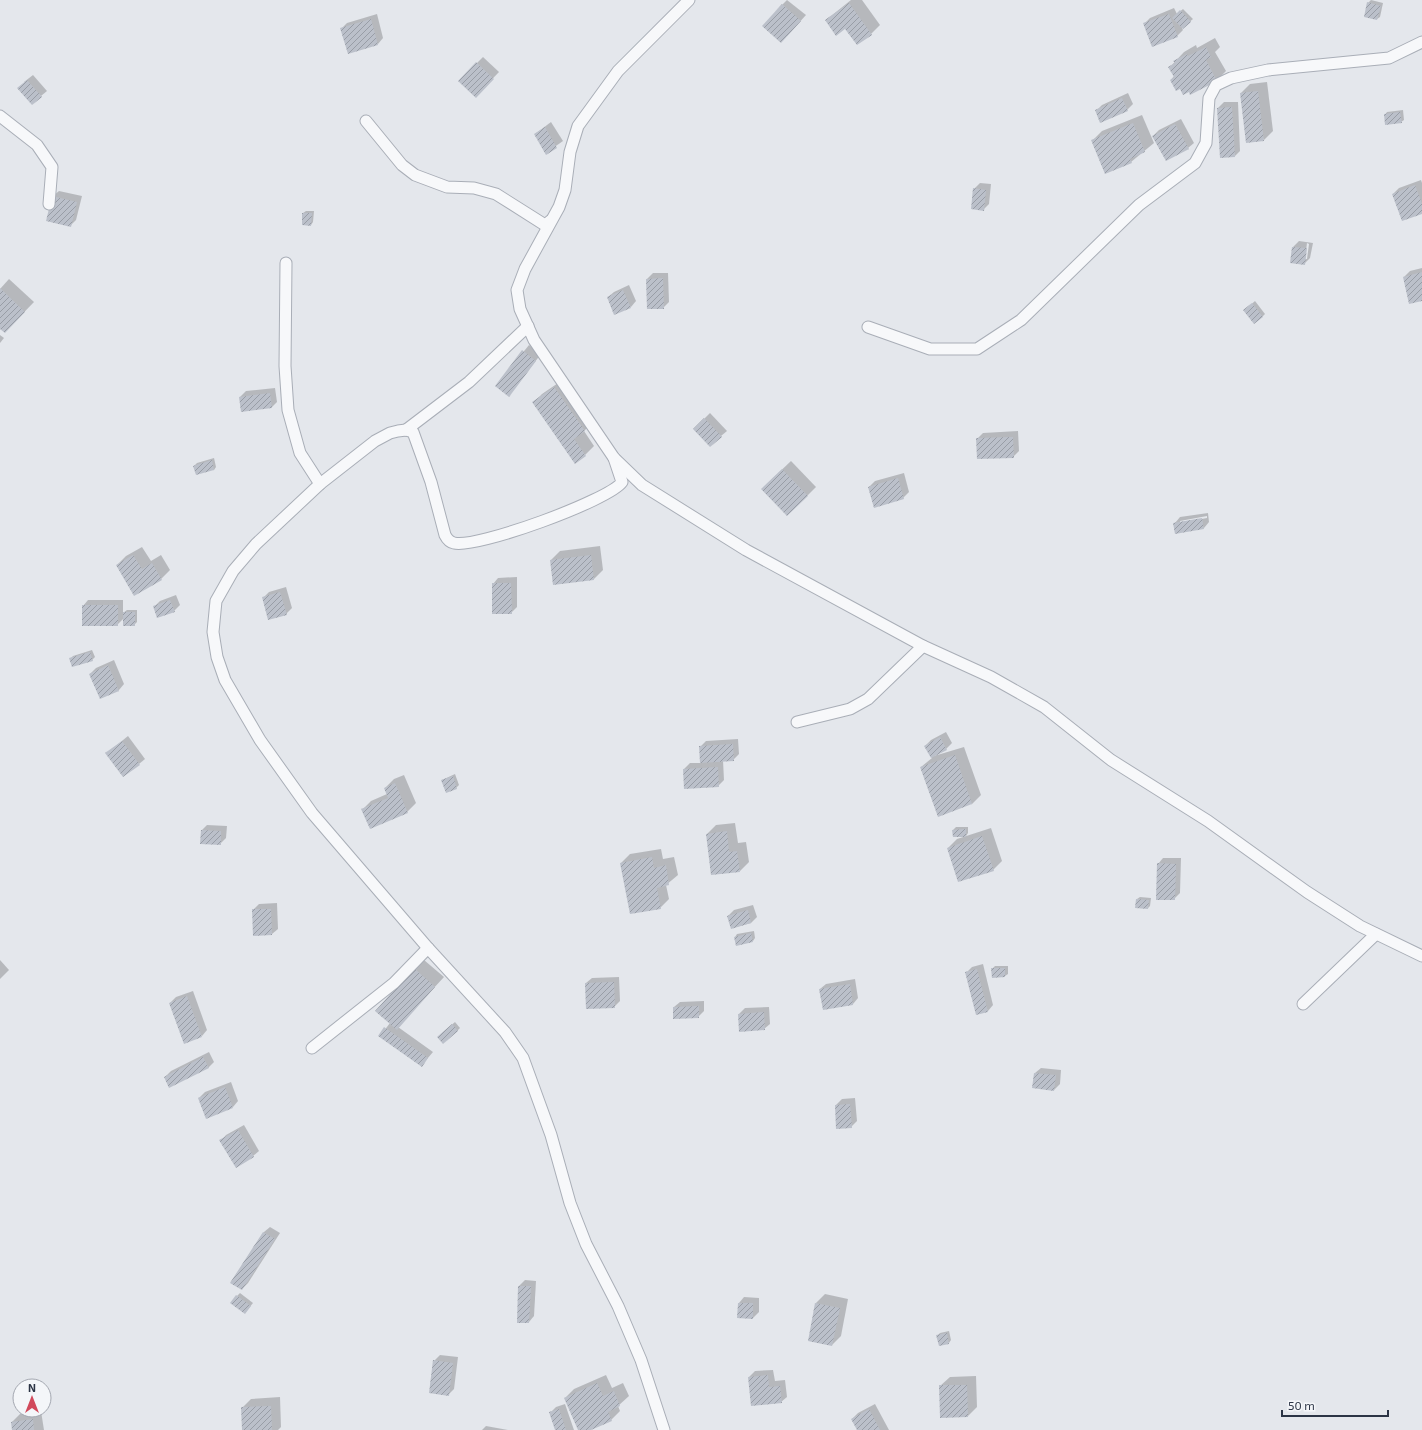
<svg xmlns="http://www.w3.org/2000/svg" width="1422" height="1430" font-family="'Exo 2',sans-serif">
<defs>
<pattern id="building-hatch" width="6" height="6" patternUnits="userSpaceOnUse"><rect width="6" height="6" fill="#bbc0ca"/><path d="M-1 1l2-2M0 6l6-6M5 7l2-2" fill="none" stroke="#989da6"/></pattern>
</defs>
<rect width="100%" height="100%" fill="#e4e7ec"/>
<!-- shadow -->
<g fill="#0003" fill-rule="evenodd">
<path d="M787 0 806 15 787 36 782 5Z"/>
<path d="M851 0H862L880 25 871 34 846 28 826 20Z"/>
<path d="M1371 0 1383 3 1380 17 1377 19 1368 3Z"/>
<path d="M1174 8 1177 14 1183 9 1193 19 1182 28 1183 30 1177 36 1144 24 1150 18Z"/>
<path d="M377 14 383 38 378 44 341 29 347 23Z"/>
<path d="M1215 38 1220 47 1215 52 1226 71 1217 80 1189 91 1180 88 1171 80 1174 76 1170 67 1184 52 1196 45 1197 48Z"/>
<path d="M483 57 499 72 476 96 459 81Z"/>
<path d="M33 75 47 91 41 96 24 82Z"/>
<path d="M1267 82 1273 131 1264 140 1241 93 1250 84Z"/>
<path d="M1128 93 1133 104 1127 110 1096 111 1102 105Z"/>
<path d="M1224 102H1238L1240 151 1235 156 1218 108Z"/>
<path d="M1403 110 1404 120 1401 122 1385 115 1387 112Z"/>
<path d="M1142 115 1154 143 1131 162 1093 140 1102 131Z"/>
<path d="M1181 119 1194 143 1188 148 1153 136 1159 130Z"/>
<path d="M551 122 563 141 546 153 535 134Z"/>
<path d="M1421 180 1422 183V213L1393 194 1399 188Z"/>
<path d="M980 183 991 184 989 204 983 210 974 189Z"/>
<path d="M59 191 82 196 76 220 70 226 53 196Z"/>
<path d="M306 211H314L313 222 311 225 303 213Z"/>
<path d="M1299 241 1313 243 1310 258 1304 264 1291 262 1293 247ZM1307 243 1309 244 1307 259H1305Z"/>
<path d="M1422 268V300L1404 277 1410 271Z"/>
<path d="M653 273H668L669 302 663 308 647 279Z"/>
<path d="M9 279 34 302 5 332 0 328V289Z"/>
<path d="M629 285 636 301 631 307 608 297 614 292Z"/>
<path d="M1255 301 1265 314 1262 317 1247 308Z"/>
<path d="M0 335 4 338 0 343Z"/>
<path d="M529 345 541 354 514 389 496 386Z"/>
<path d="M564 379 593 422 584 431 594 446 585 455 533 403 542 394Z"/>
<path d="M275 388 277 402 271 408 240 397 246 391Z"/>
<path d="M710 413 727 431 721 436 694 429Z"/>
<path d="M1018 431 1019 451 1013 457 977 439 983 433Z"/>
<path d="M214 458 216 467 214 470 194 466 197 463Z"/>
<path d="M791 461 816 487 807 496 771 480Z"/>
<path d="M904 473 909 492 903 498 869 487 875 481Z"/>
<path d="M1208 513 1209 522 1204 528 1175 523 1180 517ZM1207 516V518L1180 523V521Z"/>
<path d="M600 546 603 570 594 579 551 560 560 551Z"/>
<path d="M142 547 151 561 161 555 170 570 161 579 117 565 126 556Z"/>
<path d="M517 577V607L511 613 493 584 498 578Z"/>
<path d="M286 587 292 608 286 614 263 598 269 592Z"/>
<path d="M176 595 180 605 174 611 154 607 160 601Z"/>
<path d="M88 600H123V613L127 610H137V622L134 625 124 618 117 625 83 606Z"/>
<path d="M92 650 95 657 92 660 71 658 73 656Z"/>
<path d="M114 660 124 684 119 690 101 698 90 674 96 668Z"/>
<path d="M946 732 952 743 946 749 934 756 964 747 981 795 972 804 921 767 932 758 925 746 931 740Z"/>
<path d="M128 736 145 759 139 764 107 753Z"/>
<path d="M738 739 739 754 733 760H723L724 780 718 786 685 788 684 769 690 763H701L700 747 706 741Z"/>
<path d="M455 774 459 785 456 788 442 780Z"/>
<path d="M404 775 416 803 407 812 362 810 371 801 387 794 385 788 394 779Z"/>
<path d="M735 823 738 843 746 842 749 862 740 871 707 834 716 825Z"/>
<path d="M207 825 227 826 226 838 220 844 201 831Z"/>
<path d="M956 827H968V833L966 836 953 830Z"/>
<path d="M991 828 1002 861 993 870 948 848 957 839Z"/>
<path d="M661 849 663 859 674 857 678 875 666 885 669 899 660 908 621 863 630 854Z"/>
<path d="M1163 858H1181L1180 893 1174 899 1158 864Z"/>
<path d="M1140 897 1151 898 1150 906 1148 908 1137 899Z"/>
<path d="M277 903 278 929 272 934 253 910 259 904Z"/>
<path d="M753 905 757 917 751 923 732 928 728 916 734 910Z"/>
<path d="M754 931 755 938 753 941 735 937 737 934Z"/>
<path d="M0 960 9 970 0 979Z"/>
<path d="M424 960 444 977 398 1027 433 1052 422 1065 380 1036 390 1023 377 1011Z"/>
<path d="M983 964 993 1005 988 1011 966 973 972 967Z"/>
<path d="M995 966H1008V974L1005 976 993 977 992 969Z"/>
<path d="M619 977 620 1001 614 1007 586 983 592 978Z"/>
<path d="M855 979 858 998 853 1004 820 989 826 984Z"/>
<path d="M193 991 207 1030 202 1036 170 1003 176 997Z"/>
<path d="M704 1001V1011L698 1017 674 1007 680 1002Z"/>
<path d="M769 1007 770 1024 764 1029 739 1014 745 1008Z"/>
<path d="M455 1022 460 1028 457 1031 441 1034Z"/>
<path d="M209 1052 214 1062 208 1068 165 1077 171 1071Z"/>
<path d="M1041 1068 1061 1070 1060 1084 1054 1090 1035 1073Z"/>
<path d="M231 1082 238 1101 233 1107 199 1098 205 1092Z"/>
<path d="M855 1098 857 1121 851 1127 836 1105 842 1099Z"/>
<path d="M244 1125 259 1151 253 1156 221 1141 226 1135Z"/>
<path d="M270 1227 280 1233 248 1283 242 1289 231 1282 264 1232Z"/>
<path d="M525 1280 536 1281 534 1316 529 1322 519 1286Z"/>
<path d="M240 1293 253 1303 245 1313 237 1296Z"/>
<path d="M825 1294 848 1299 841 1336 832 1345 816 1303Z"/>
<path d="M744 1297 759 1298V1312L753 1318 739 1303Z"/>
<path d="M949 1331 951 1340 949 1343 938 1335 940 1333Z"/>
<path d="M440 1355 458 1357 454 1389 448 1395 434 1361Z"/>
<path d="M773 1370 775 1381 785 1380 787 1397 781 1402 749 1377 755 1371Z"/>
<path d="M606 1375 612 1388 623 1383 629 1396 618 1406 620 1411 611 1420 588 1430H579L565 1398 574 1389Z"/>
<path d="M976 1376 977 1407 968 1416 940 1386 950 1377Z"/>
<path d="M280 1397 281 1427 278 1430H243L242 1408 251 1399Z"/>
<path d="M565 1404 574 1430H556L550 1413 556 1407Z"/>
<path d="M875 1404 889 1430H858L852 1419 858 1413Z"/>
<path d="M41 1411 44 1430H14L12 1422 21 1413Z"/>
<path d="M486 1426 508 1430H482Z"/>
</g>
<!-- building -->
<g fill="url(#building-hatch)">
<path d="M1367 2 1381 6 1377 20 1364 17Z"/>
<path d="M849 3 872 35 857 45 845 29 836 36 825 20Z"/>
<path d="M782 4 801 21 781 43 762 26Z"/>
<path d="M1180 10 1191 22 1183 29 1172 18Z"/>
<path d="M1169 14 1178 37 1152 47 1143 23Z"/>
<path d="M371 19 378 45 348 54 340 28Z"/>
<path d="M1206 47 1211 57 1206 60 1217 81 1190 95 1189 92 1183 95 1180 89 1176 91 1170 80 1174 77 1168 67 1175 63 1173 61 1187 54 1188 56Z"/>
<path d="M476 62 494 79 476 98 458 81Z"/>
<path d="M27 80 42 97 32 105 17 88Z"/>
<path d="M1258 91 1264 141 1246 143 1240 93Z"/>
<path d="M1122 98 1128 111 1100 123 1095 110Z"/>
<path d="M1232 107 1235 157 1220 158 1217 108Z"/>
<path d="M1400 112 1402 123 1385 125 1384 114Z"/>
<path d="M1133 123 1145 152 1130 159 1132 163 1105 174 1091 140Z"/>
<path d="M1175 124 1189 149 1166 161 1152 136Z"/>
<path d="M545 127 557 148 546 155 534 134Z"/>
<path d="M1415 185 1422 204V214L1402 221 1392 194Z"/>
<path d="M973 188 986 190 984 211 971 209Z"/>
<path d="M52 196 77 202 71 227 46 221Z"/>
<path d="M302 213H312L311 226 302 225Z"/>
<path d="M1292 247 1307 248 1305 265 1290 263Z"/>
<path d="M1422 272V301L1409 304 1403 277Z"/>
<path d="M663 278 664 309H647L646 279Z"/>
<path d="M0 288 25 312 5 333 0 329Z"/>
<path d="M623 290 631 308 614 315 607 297Z"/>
<path d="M1252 303 1263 317 1254 324 1243 310Z"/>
<path d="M522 350 536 361 509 397 495 386Z"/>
<path d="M554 387 585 431 574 439 586 456 575 464 532 402Z"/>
<path d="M270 393 272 408 241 412 239 397Z"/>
<path d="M704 418 722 437 710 447 693 429Z"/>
<path d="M1013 437 1014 458 977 459 976 438Z"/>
<path d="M212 460 214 470 196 475 193 466Z"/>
<path d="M782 469 808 496 787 516 761 489Z"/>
<path d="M898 478 904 499 874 508 868 487Z"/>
<path d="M1202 518 1204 529 1175 534 1173 523Z"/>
<path d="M133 555 142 569 152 563 162 580 134 596 116 565Z"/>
<path d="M591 555 594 580 553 585 550 560Z"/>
<path d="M492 583H511L512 614H492Z"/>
<path d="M280 592 287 615 268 620 262 597Z"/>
<path d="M170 600 175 612 157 618 153 606Z"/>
<rect x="82" y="605" width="36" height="21"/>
<rect x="123" y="612" width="12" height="14"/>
<path d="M90 652 93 661 72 667 69 658Z"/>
<path d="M108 665 119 691 100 699 89 674Z"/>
<path d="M940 737 947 750 931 758 924 746Z"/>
<path d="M122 741 140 765 123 777 105 753Z"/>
<path d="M733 744 734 761 700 763 699 746Z"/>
<path d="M955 755 972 804 938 817 920 767Z"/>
<path d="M718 767 719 787 684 789 683 769Z"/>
<path d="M453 776 457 789 446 793 441 780Z"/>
<path d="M395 783 408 813 370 829 361 809 388 798 384 788Z"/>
<path d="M966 829V837H953L952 830Z"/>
<path d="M201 830 221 831V845L200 844Z"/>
<path d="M727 831 729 852 737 851 740 872 711 875 706 834Z"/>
<path d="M982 836 994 871 958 882 947 848Z"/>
<path d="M652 857 654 868 666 865 669 885 657 888 661 909 630 914 620 863Z"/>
<path d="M1157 863 1176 864 1175 900H1156Z"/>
<path d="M1136 899 1149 900 1148 909 1135 908Z"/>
<path d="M252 909H271L272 935 253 936Z"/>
<path d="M748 910 751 923 731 929 727 916Z"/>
<path d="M751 933 753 942 736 946 734 937Z"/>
<path d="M414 968 435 987 397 1030 375 1011Z"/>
<path d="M991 968H1005V977L992 978Z"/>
<path d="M977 969 988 1012 976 1015 965 972Z"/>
<path d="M614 982 615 1008 586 1009 585 983Z"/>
<path d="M850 984 853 1005 823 1010 819 989Z"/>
<path d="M187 996 202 1037 184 1044 169 1003Z"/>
<path d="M699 1006V1018L673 1019V1007Z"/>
<path d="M764 1012 765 1030 739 1032 738 1014Z"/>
<path d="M452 1024 458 1031 443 1044 437 1037Z"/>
<path d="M384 1027 428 1058 422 1067 378 1036Z"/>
<path d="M203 1057 209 1068 169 1088 164 1077Z"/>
<path d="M1034 1073 1056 1075 1054 1091 1032 1088Z"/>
<path d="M225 1087 233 1108 206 1119 198 1098Z"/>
<path d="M850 1104 852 1128 836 1129 835 1105Z"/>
<path d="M238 1130 254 1157 236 1168 219 1140Z"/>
<path d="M263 1232 275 1239 242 1290 230 1283Z"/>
<path d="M518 1286H531L529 1323H517Z"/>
<path d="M236 1295 251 1306 245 1314 230 1303Z"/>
<path d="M738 1303H753V1319L737 1318Z"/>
<path d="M815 1303 840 1308 832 1346 808 1341Z"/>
<path d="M947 1333 949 1344 939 1346 936 1335Z"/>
<path d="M433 1360 453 1363 449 1396 429 1393Z"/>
<path d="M768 1375 769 1387 780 1386 782 1403 751 1406 748 1377Z"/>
<path d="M597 1383 603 1396 614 1391 620 1406 608 1412 612 1421 591 1430H578L564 1398Z"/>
<path d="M939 1385H967L968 1417 940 1418Z"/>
<path d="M271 1406 272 1430H242L241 1407Z"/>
<path d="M559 1409 566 1430H555L549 1412Z"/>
<path d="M869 1409 880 1430H857L851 1419Z"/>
<path d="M33 1419 34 1430H12L11 1422Z"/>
</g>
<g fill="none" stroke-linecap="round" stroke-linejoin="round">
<!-- street casing -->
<g stroke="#a9aeb7" stroke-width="13">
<g id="street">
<path d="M689 0 618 71 578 126 570 152 565 190 559 207 525 269 517 290 520 309 534 340 614 458 642 485 746 550 923 646 991 677 1044 707 1111 760 1208 821 1307 892 1360 926 1422 956"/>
<path d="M0 116 37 145 52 167 49 204"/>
<path d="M366 121 402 165 415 175 447 187 474 188 496 194 545 225 550 221"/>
<path d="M286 263 285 366 288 410 300 453 320 484"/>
<path d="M868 327 930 349H977L1021 320 1139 205 1195 163 1206 143 1209 98 1216 85 1231 78 1268 70 1389 58 1422 42"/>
<path d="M406 430 469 382 528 326"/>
<path d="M614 458 622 482C610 500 476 549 454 543 449 542 447 539 445 535L431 482 413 432 406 430 398 431 390 433 375 441 320 484 256 544 233 571 216 601 213 632 217 657 225 680 260 740 312 813 428 948 505 1032 523 1058 551 1135 570 1203 586 1244 618 1306 641 1360 664 1430"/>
<path d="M797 722 850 709 868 699 923 646"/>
<path d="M1303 1004 1376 934"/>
<path d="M312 1048 394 983 428 948"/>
</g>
</g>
<!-- street -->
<use href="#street" stroke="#f7f8fa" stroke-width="11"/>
</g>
<!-- north arrow -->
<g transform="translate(32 1398)"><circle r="19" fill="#f4f6f9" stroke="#a4a8b1"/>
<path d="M0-3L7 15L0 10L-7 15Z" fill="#d1495b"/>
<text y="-6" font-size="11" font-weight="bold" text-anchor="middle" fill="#2b3445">N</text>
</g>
<!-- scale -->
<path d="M1282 1410v6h106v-6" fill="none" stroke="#2b3445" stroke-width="2"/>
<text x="1288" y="1410" font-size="12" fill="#2b3445" stroke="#f4f6f9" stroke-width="3" paint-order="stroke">50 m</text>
</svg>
